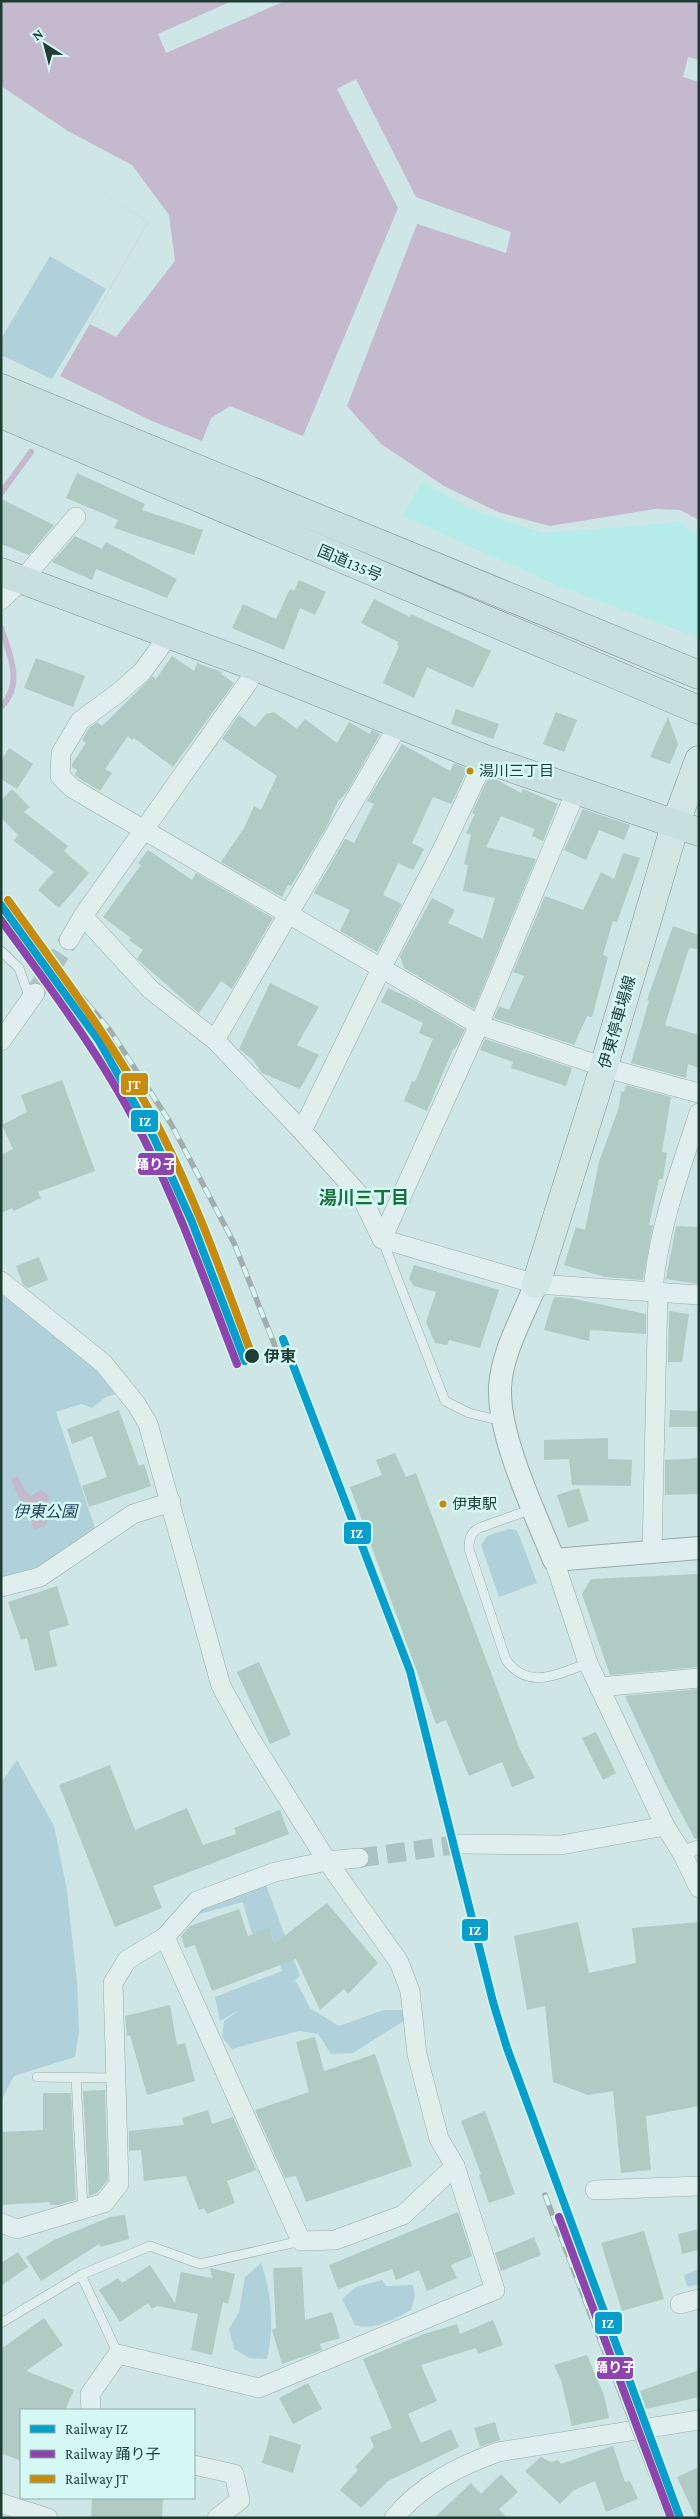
<svg xmlns="http://www.w3.org/2000/svg" width="700" height="2519" font-family="'Crimson Pro','Noto Sans JP',serif">
<rect width="100%" height="100%" fill="#cee6e5"/>
<!-- green -->
<g fill="#b0d1da">
<path d="M50 256 106 289 52 379 1 355V339Z"/>
<path d="M1 1292 87 1360 120 1393 106 1397 92 1408 81 1404 56 1412 95 1528 36 1574 1 1582Z"/>
<path d="M509 1529 516 1530 519 1535 537 1583 499 1597 481 1545 487 1536Z"/>
<path d="M17 1760 54 1826 67 1891 77 1982 79 2032 75 2057 14 2076 1 2101V1783Z"/>
<path d="M266 1885 300 1976 293 1982 296 1981 310 2008 339 2026 384 2010H402L405 2020 353 2053 331 2054 318 2034 299 2031 232 2049 222 2037 224 2021 239 2010 220 2021 215 1997 282 1971 270 1931 252 1934 243 1902 196 1915 211 1903Z"/>
<path d="M261 2263C272 2291 274 2330 267 2359L249 2358 234 2349 229 2329 239 2312 245 2277Z"/>
<path d="M699 2269V2285L687 2286 684 2275Z"/>
<path d="M382 2280 386 2286 413 2285 415 2296 411 2310C394 2319 374 2331 355 2325L342 2299 356 2287Z"/>
</g>
<!-- sand -->
<path fill="#b5ebe8" d="M422 481 472 510 543 533 680 522 699 536V638L554 584 403 516Z"/>
<!-- water -->
<g fill="#c5b9ce">
<path d="M1 1H232L158 34 166 53 285 1H699V60L688 57 683 77 699 82V520L680 510 655 509 550 526 498 512 444 486 381 444 347 406 417 224 506 253 511 232 416 197 356 79 337 89 398 208 303 436 230 406 211 418 202 441 152 421 60 376 148 222 1 123Z"/>
<path d="M18 1476 24 1489 31 1496 40 1490 49 1495 46 1525 34 1530C29 1510 16 1498 11 1478Z"/>
</g>
<!-- pier -->
<path fill="#cee6e5" d="M1 86 68 131 132 165 169 215 175 261 116 337 90 324 148 222 1 124Z"/>
<g fill="none" stroke-linecap="round" stroke-linejoin="round">
<!-- stream -->
<g stroke="#c5b9ce" stroke-width="6">
<path d="M1 493 31 452"/>
<path d="M1 628C10 655 24 684 1 707"/>
</g>
</g>
<!-- building -->
<g fill="#afcbc3">
<path d="M77 473 145 504 142 510 203 530 194 555 114 528 118 520 66 498Z"/>
<path d="M1 499 54 525 29 555 1 544Z"/>
<path d="M75 536 102 549 106 542 177 579 167 598 96 569 92 580 52 562Z"/>
<path d="M299 580 326 592 315 615 300 608 284 650 232 628 243 604 276 619 290 589 294 591Z"/>
<path d="M374 599 410 617 411 614 491 651 473 688 427 667 414 698 383 683 399 646 397 645 398 642 361 623Z"/>
<path d="M172 656 194 671 197 663 222 672 221 674 234 683 173 767 134 738 132 740 128 736 105 769 112 773 100 791 77 777 75 775 77 770 72 767V764L86 743 82 740 89 728 97 722 102 726 153 676 156 679Z"/>
<path d="M36 658 85 676 73 707 24 688Z"/>
<path d="M456 709 499 724 493 739 451 724Z"/>
<path d="M274 712 297 729 305 719 337 743 349 722 370 734 372 730 380 734 348 790 340 800 339 799 326 828 291 886 288 885 282 897 221 862 244 828 254 806 261 810 277 776 222 739 239 715 255 727 266 714Z"/>
<path d="M556 712 577 720 564 752 543 744Z"/>
<path d="M668 717 678 744 670 764 650 757Z"/>
<path d="M402 744 450 771 454 763 468 769 451 804 433 797 412 843 424 849 413 870 398 863 383 895 402 904 377 952 340 931 350 910 314 893 345 839 354 843 374 804 367 801Z"/>
<path d="M9 748 33 764 17 789 1 779V761Z"/>
<path d="M488 778 497 780 521 793 523 789 558 804 543 841 532 836 535 829 501 816 486 847 536 859 474 1009 404 968 400 956 432 898 455 910 448 923 483 939 495 898 463 891 468 865 464 864 471 835 466 833 475 814 472 813Z"/>
<path d="M12 789 30 807 24 812 68 846 64 851 89 873 59 908 38 890 54 872 14 841 18 835 1 818V800Z"/>
<path d="M583 809 630 825 624 840 599 830 586 860 564 850Z"/>
<path d="M148 850 192 880 196 873 273 918 232 989 221 981 199 1013 137 959 143 950 129 940 131 938 103 917 141 865 138 863Z"/>
<path d="M623 853 640 858 617 922 613 921 603 955 608 957 592 1017 587 1016 574 1045 494 1018 499 1006 509 1010 524 976 513 972 545 896 583 910 601 872 614 879Z"/>
<path d="M673 926 699 935V949L689 948 665 1025 699 1035V1068L688 1064 686 1078 631 1063 649 1001 647 1000Z"/>
<path d="M270 983 319 1007 297 1045 319 1055 300 1089 262 1073 253 1060 239 1049Z"/>
<path d="M388 988 414 1000 465 1030 455 1049H453L427 1111 404 1101 412 1081 415 1082 433 1039 419 1033 423 1023 381 1002Z"/>
<path d="M485 1039 572 1068 566 1086 511 1068 513 1062 480 1050Z"/>
<path d="M62 1080 95 1171 38 1192 41 1198 14 1211 12 1208 1 1213V1155L13 1149 2 1125 27 1112 21 1095Z"/>
<path d="M626 1085 671 1097 662 1152 667 1153 663 1179H659L649 1225H653L643 1280 605 1277 564 1265 576 1227 585 1230 599 1162 619 1107 621 1091 624 1092Z"/>
<path d="M676 1226 699 1227V1284L666 1279Z"/>
<path d="M39 1257 48 1280 28 1288 23 1285 16 1266Z"/>
<path d="M414 1265 499 1290 480 1348 449 1340 447 1345 435 1343 426 1322 436 1292 414 1286 409 1279Z"/>
<path d="M554 1297 570 1298 646 1314V1334L590 1330 589 1341 544 1330Z"/>
<path d="M669 1311 689 1314 682 1362H668Z"/>
<path d="M119 1410 139 1466 144 1464 151 1486 89 1507 82 1486 107 1477 92 1436 72 1444 67 1429Z"/>
<path d="M670 1410 698 1411V1427H669Z"/>
<path d="M608 1438V1459L632 1460 631 1486 572 1485 569 1459 544 1460V1440Z"/>
<path d="M395 1453 406 1477 416 1473 520 1750 535 1778 512 1787 502 1762 469 1776 446 1720 436 1724 350 1487 382 1475 376 1460Z"/>
<path d="M699 1458V1494L665 1495V1460Z"/>
<path d="M579 1488 589 1521 568 1528 557 1495Z"/>
<path d="M699 1574V1667L610 1675 582 1594 591 1579Z"/>
<path d="M57 1586 69 1625 49 1631 57 1666 35 1671 27 1638 21 1640 8 1602Z"/>
<path d="M259 1662 291 1735 270 1744 237 1672Z"/>
<path d="M699 1689V1838L695 1839 664 1781 625 1696Z"/>
<path d="M596 1732 616 1773 603 1780 582 1738Z"/>
<path d="M110 1765 135 1830 187 1808 203 1845 236 1834 234 1828 280 1810 289 1834 153 1886 162 1908 115 1927 59 1785Z"/>
<path d="M327 1903 378 1963 348 1994 344 1989 320 2010 296 1959 212 1991 195 1945 185 1948 181 1936 190 1926 239 1909 248 1936 269 1928 274 1944Z"/>
<path d="M578 1922 589 1973 636 1963 632 1928 699 1922V2106L646 2116 651 2170 621 2173 613 2091 588 2095 553 2082 545 2006 527 2010 514 1936Z"/>
<path d="M170 2005 177 2045 185 2043 195 2081 147 2095 130 2035 127 2036 125 2016Z"/>
<path d="M315 2037 324 2071 375 2054 412 2166 306 2202 296 2176 285 2178 255 2110 309 2092 296 2042Z"/>
<path d="M105 2090 108 2180 97 2193 89 2196 83 2091Z"/>
<path d="M43 2093H71L76 2200 58 2205H50V2202L1 2205V2132L43 2130Z"/>
<path d="M208 2110 212 2124 233 2117 263 2185 257 2170 227 2181 235 2203 207 2214 204 2208 199 2210 186 2176 144 2181 141 2150 129 2151V2131L184 2125 182 2118Z"/>
<path d="M485 2111 515 2194 489 2203 479 2175 481 2174 461 2121Z"/>
<path d="M458 2212 472 2256 451 2265 457 2278 427 2291 419 2270 396 2280 392 2269 338 2289 329 2265Z"/>
<path d="M125 2215 129 2239 101 2247 99 2244 41 2281 26 2257 54 2240 110 2217Z"/>
<path d="M699 2229V2250L682 2254 678 2234Z"/>
<path d="M644 2231 664 2299 622 2311 601 2243Z"/>
<path d="M534 2237 541 2255 501 2271 495 2253Z"/>
<path d="M18 2252 28 2267 1 2286V2263Z"/>
<path d="M150 2265 175 2303 181 2272 212 2278 210 2268 235 2274 228 2304 223 2302 212 2355 191 2350 198 2314 157 2306 152 2309 148 2303 120 2322 99 2290 118 2278 122 2283Z"/>
<path d="M302 2267 305 2320 332 2312 340 2338 320 2344 322 2350 282 2364 272 2330 276 2328 273 2268Z"/>
<path d="M44 2318 63 2345 26 2371 74 2390 65 2410H21V2461L1 2453V2349Z"/>
<path d="M493 2320 503 2345 478 2354 476 2348 421 2365 437 2401 408 2414 421 2443 451 2429 459 2447 388 2481 361 2508 340 2490 358 2470 355 2467 374 2447 370 2437 392 2428 363 2359 421 2335 457 2324 460 2334Z"/>
<path d="M587 2355 604 2395 609 2418 572 2426 561 2380 554 2365Z"/>
<path d="M699 2370V2397L646 2409 640 2391Z"/>
<path d="M308 2383 322 2409 293 2424 279 2398Z"/>
<path d="M495 2422 500 2440 480 2447 474 2428Z"/>
<path d="M270 2435 301 2445 293 2473 262 2463Z"/>
<path d="M613 2446 625 2482 630 2481 638 2499 606 2512 595 2481 574 2490 560 2504 525 2471 541 2457 551 2462 558 2460 561 2464Z"/>
<path d="M699 2467V2518H696L677 2477Z"/>
<path d="M501 2474 518 2492 499 2509 507 2518H434L471 2483 481 2494Z"/>
<path d="M92 2498H163L162 2518H91Z"/>
</g>
<g fill="none" stroke-linecap="round" stroke-linejoin="round">
<!-- minor-tunnel -->
<g stroke="#abc4c1" stroke-width="19" stroke-dasharray="19 9" stroke-linecap="butt">
<path d="M35 993 69 940"/>
<path d="M359 1858 461 1844"/>
</g>
<!-- service casing -->
<g stroke="#97aca9" stroke-width="10">
<g id="service">
<path d="M1 951 19 968 30 999"/>
<path d="M382 1239 445 1401 469 1413 502 1421"/>
<path d="M532 1509 479 1528C470 1533 469 1540 469 1549L506 1660C529 1691 558 1674 588 1663"/>
<path d="M37 2077 116 2078"/>
<path d="M76 2078 83 2209"/>
<path d="M81 2275 118 2354"/>
<path d="M1 2323 81 2275 150 2246 200 2264 301 2241"/>
</g>
</g>
<!-- pedestrian casing -->
<g stroke="#97aca9" stroke-width="15">
<path id="pedestrian" d="M682 1853 699 1847"/>
</g>
<!-- minor casing -->
<g stroke="#97aca9" stroke-width="20">
<g id="minor">
<path d="M1 600 22 580 76 517"/>
<path d="M165 634 161 646 142 672 118 693 80 721 61 753 60 776 72 788 479 1025 613 1070 699 1093"/>
<path d="M83 916 151 990 215 1040 302 1131 362 1198 382 1239 536 1284 699 1295"/>
<path d="M69 940 83 916 249 681 256 667"/>
<path d="M215 1040 399 724"/>
<path d="M1 1041 35 993"/>
<path d="M302 1131 382 967 444 846 485 759"/>
<path d="M382 1239 479 1025 576 791"/>
<path d="M1 1281 103 1363 137 1405 148 1424 221 1686 248 1735 327 1861 399 1962 410 1991 417 2054 439 2139 455 2166 495 2290 259 2388 118 2354 90 2394 91 2410"/>
<path d="M653 1291C658 1230 680 1170 699 1113"/>
<path d="M652 1552 658 1291"/>
<path d="M554 1560 588 1663 665 1826 682 1853 699 1888"/>
<path d="M1 1587 40 1577 133 1514 171 1502"/>
<path d="M599 1687 699 1678"/>
<path d="M461 1844 561 1845 665 1826"/>
<path d="M165 1937 301 2241 335 2240 403 2215 455 2166"/>
<path d="M595 2190 699 2186"/>
<path d="M1 2223 17 2229 104 2203 119 2184 113 1983 127 1960 165 1937 197 1901 275 1872 327 1861 359 1858"/>
<path d="M680 2304 699 2299"/>
<path d="M194 2465 234 2474 240 2500 217 2518"/>
<path d="M1 2503 48 2518"/>
<path d="M394 2518C421 2485 459 2466 498 2452L699 2420"/>
</g>
</g>
<!-- tertiary casing -->
<g stroke="#97aca9" stroke-width="24">
<path id="tertiary" d="M536 1284C523 1316 502 1352 500 1387 498 1437 535 1513 554 1560L699 1548"/>
</g>
<!-- primary casing -->
<g stroke="#7e918e" stroke-width="29">
<path id="primary" d="M536 1284 597 1090 676 822 699 760"/>
</g>
<!-- trunk casing -->
<g stroke="#7e918e" stroke-width="29">
<g id="trunk">
<path d="M1 388 699 675"/>
<path d="M1 414 699 710"/>
<path d="M1 572 256 667 485 759 699 832"/>
</g>
</g>
<!-- service -->
<use href="#service" stroke="#e1eeee" stroke-width="9"/>
<!-- pedestrian -->
<use href="#pedestrian" stroke="#e1eeee" stroke-width="14"/>
<!-- minor -->
<use href="#minor" stroke="#e1eeee" stroke-width="19"/>
<!-- tertiary -->
<use href="#tertiary" stroke="#e1eeee" stroke-width="22"/>
<!-- primary -->
<use href="#primary" stroke="#d2e6e4" stroke-width="28"/>
<!-- trunk -->
<use href="#trunk" stroke="#c8e0dd" stroke-width="28"/>
<!-- rail casing -->
<g stroke="#a1aeac" stroke-width="5.5">
<g id="rail">
<path d="M1 902 109 1029 170 1122 234 1243 275 1346"/>
<path d="M545 2195 668 2518"/>
<path d="M571 2221 572 2256"/>
</g>
</g>
<!-- rail -->
<use href="#rail" stroke="#d5f8f5" stroke-width="4" stroke-dasharray="11" stroke-linecap="butt"/>
<!-- rail-1 casing -->
<g stroke="#d5f8f5" stroke-width="11">
<g id="rail-1">
<path d="M1 905 99 1041 154 1138 192 1222 245 1361"/>
<path d="M283 1339 410 1671 493 2002 507 2048 680 2518"/>
</g>
</g>
<!-- rail-2 casing -->
<g stroke="#d5f8f5" stroke-width="11">
<g id="rail-2">
<path d="M1 920C53 992 107 1063 146 1143 182 1214 208 1290 237 1364"/>
<path d="M559 2217 671 2518"/>
</g>
</g>
<!-- rail-3 casing -->
<g stroke="#d5f8f5" stroke-width="11">
<path id="rail-3" d="M8 900C63 976 119 1050 162 1134 198 1205 225 1283 253 1358"/>
</g>
<!-- rail-1 -->
<use href="#rail-1" stroke="#089ecc" stroke-width="8"/>
<!-- rail-2 -->
<use href="#rail-2" stroke="#8e44ad" stroke-width="8"/>
<!-- rail-3 -->
<use href="#rail-3" stroke="#c78b0d" stroke-width="8"/>
</g>
<!-- markers -->
<g fill="#c18c0d" stroke="#d5f8f5" stroke-width="2">
<circle cx="470" cy="771" r="4.5"/>
<circle cx="443" cy="1504" r="4.5"/>
</g>
<circle fill="#1e3d33" stroke="#d5f8f5" stroke-width="2" cx="252" cy="1356" r="8"/>
<g text-anchor="middle" dominant-baseline="central" stroke-width="5" stroke-linejoin="round" paint-order="stroke">
<!-- bus labels -->
<g font-size="15" fill="#1e3d33" stroke="#d5f8f5" text-anchor="start">
<text x="479" y="771">湯川三丁目</text>
<text x="452" y="1504">伊東駅</text>
</g>
<!-- street labels -->
<g font-size="16" fill="#1e3d33" stroke="#d5f8f5">
<text transform="translate(350 563) rotate(23)">国道135号</text>
<text transform="translate(617 1022) rotate(-74)">伊東停車場線</text>
</g>
<!-- stop labels -->
<g font-size="16" font-weight="bold" fill="#1e3d33" stroke="#d5f8f5" text-anchor="start">
<text x="264" y="1356">伊東</text>
</g>
<!-- park labels -->
<g font-size="16" font-style="italic" fill="#23425b" stroke="#d5f8f5">
<text x="45" y="1511">伊東公園</text>
</g>
<!-- neighbourhood labels -->
<g font-size="18" font-weight="bold" fill="#1a6d3c" stroke="#d5f8f5">
<text x="364" y="1198">湯川三丁目</text>
</g>
</g>
<g stroke="#d5f8f5" stroke-width="2">
<rect x="120" y="1072" width="29" height="24" rx="5" fill="#c78b0d"/>
<rect x="130" y="1109" width="29" height="24" rx="5" fill="#089ecc"/>
<rect x="137" y="1152" width="38" height="24" rx="5" fill="#8e44ad"/>
<rect x="343" y="1521" width="29" height="24" rx="5" fill="#089ecc"/>
<rect x="461" y="1918" width="28" height="24" rx="5" fill="#089ecc"/>
<rect x="594" y="2311" width="29" height="24" rx="5" fill="#089ecc"/>
<rect x="596" y="2356" width="38" height="24" rx="5" fill="#8e44ad"/>
</g>
<g font-size="14" text-anchor="middle" font-weight="bold" fill="#fff">
<text x="134" y="1089">JT</text>
<text x="145" y="1126">IZ</text>
<text x="156" y="1169">踊り子</text>
<text x="357" y="1538">IZ</text>
<text x="475" y="1935">IZ</text>
<text x="608" y="2328">IZ</text>
<text x="615" y="2372">踊り子</text>
</g>
<!-- border -->
<rect width="700" height="2519" fill="none" stroke="#1e3d33" stroke-width="5"/>
<!-- legend -->
<rect x="20" y="2409" width="175" height="90" fill="#d5f8f5" stroke="#8cada7"/>
<rect x="30" y="2425" width="25" height="8" fill="#089ecc" stroke="#8cada7"/>
<text x="65" y="2434" font-size="15" fill="#1e3d33">Railway IZ</text>
<rect x="30" y="2450" width="25" height="8" fill="#8e44ad" stroke="#8cada7"/>
<text x="65" y="2459" font-size="15" fill="#1e3d33">Railway 踊り子</text>
<rect x="30" y="2475" width="25" height="8" fill="#c78b0d" stroke="#8cada7"/>
<text x="65" y="2484" font-size="15" fill="#1e3d33">Railway JT</text>
<!-- north arrow -->
<g transform="translate(45 45) rotate(324)" stroke="#d5f8f5" stroke-width="4" paint-order="stroke">
<path d="M0-4L9 19L0 12L-9 19Z" fill="#1e3d33"/>
<text y="-8" font-size="14" font-weight="bold" text-anchor="middle" fill="#1e3d33">N</text>
</g>
</svg>
